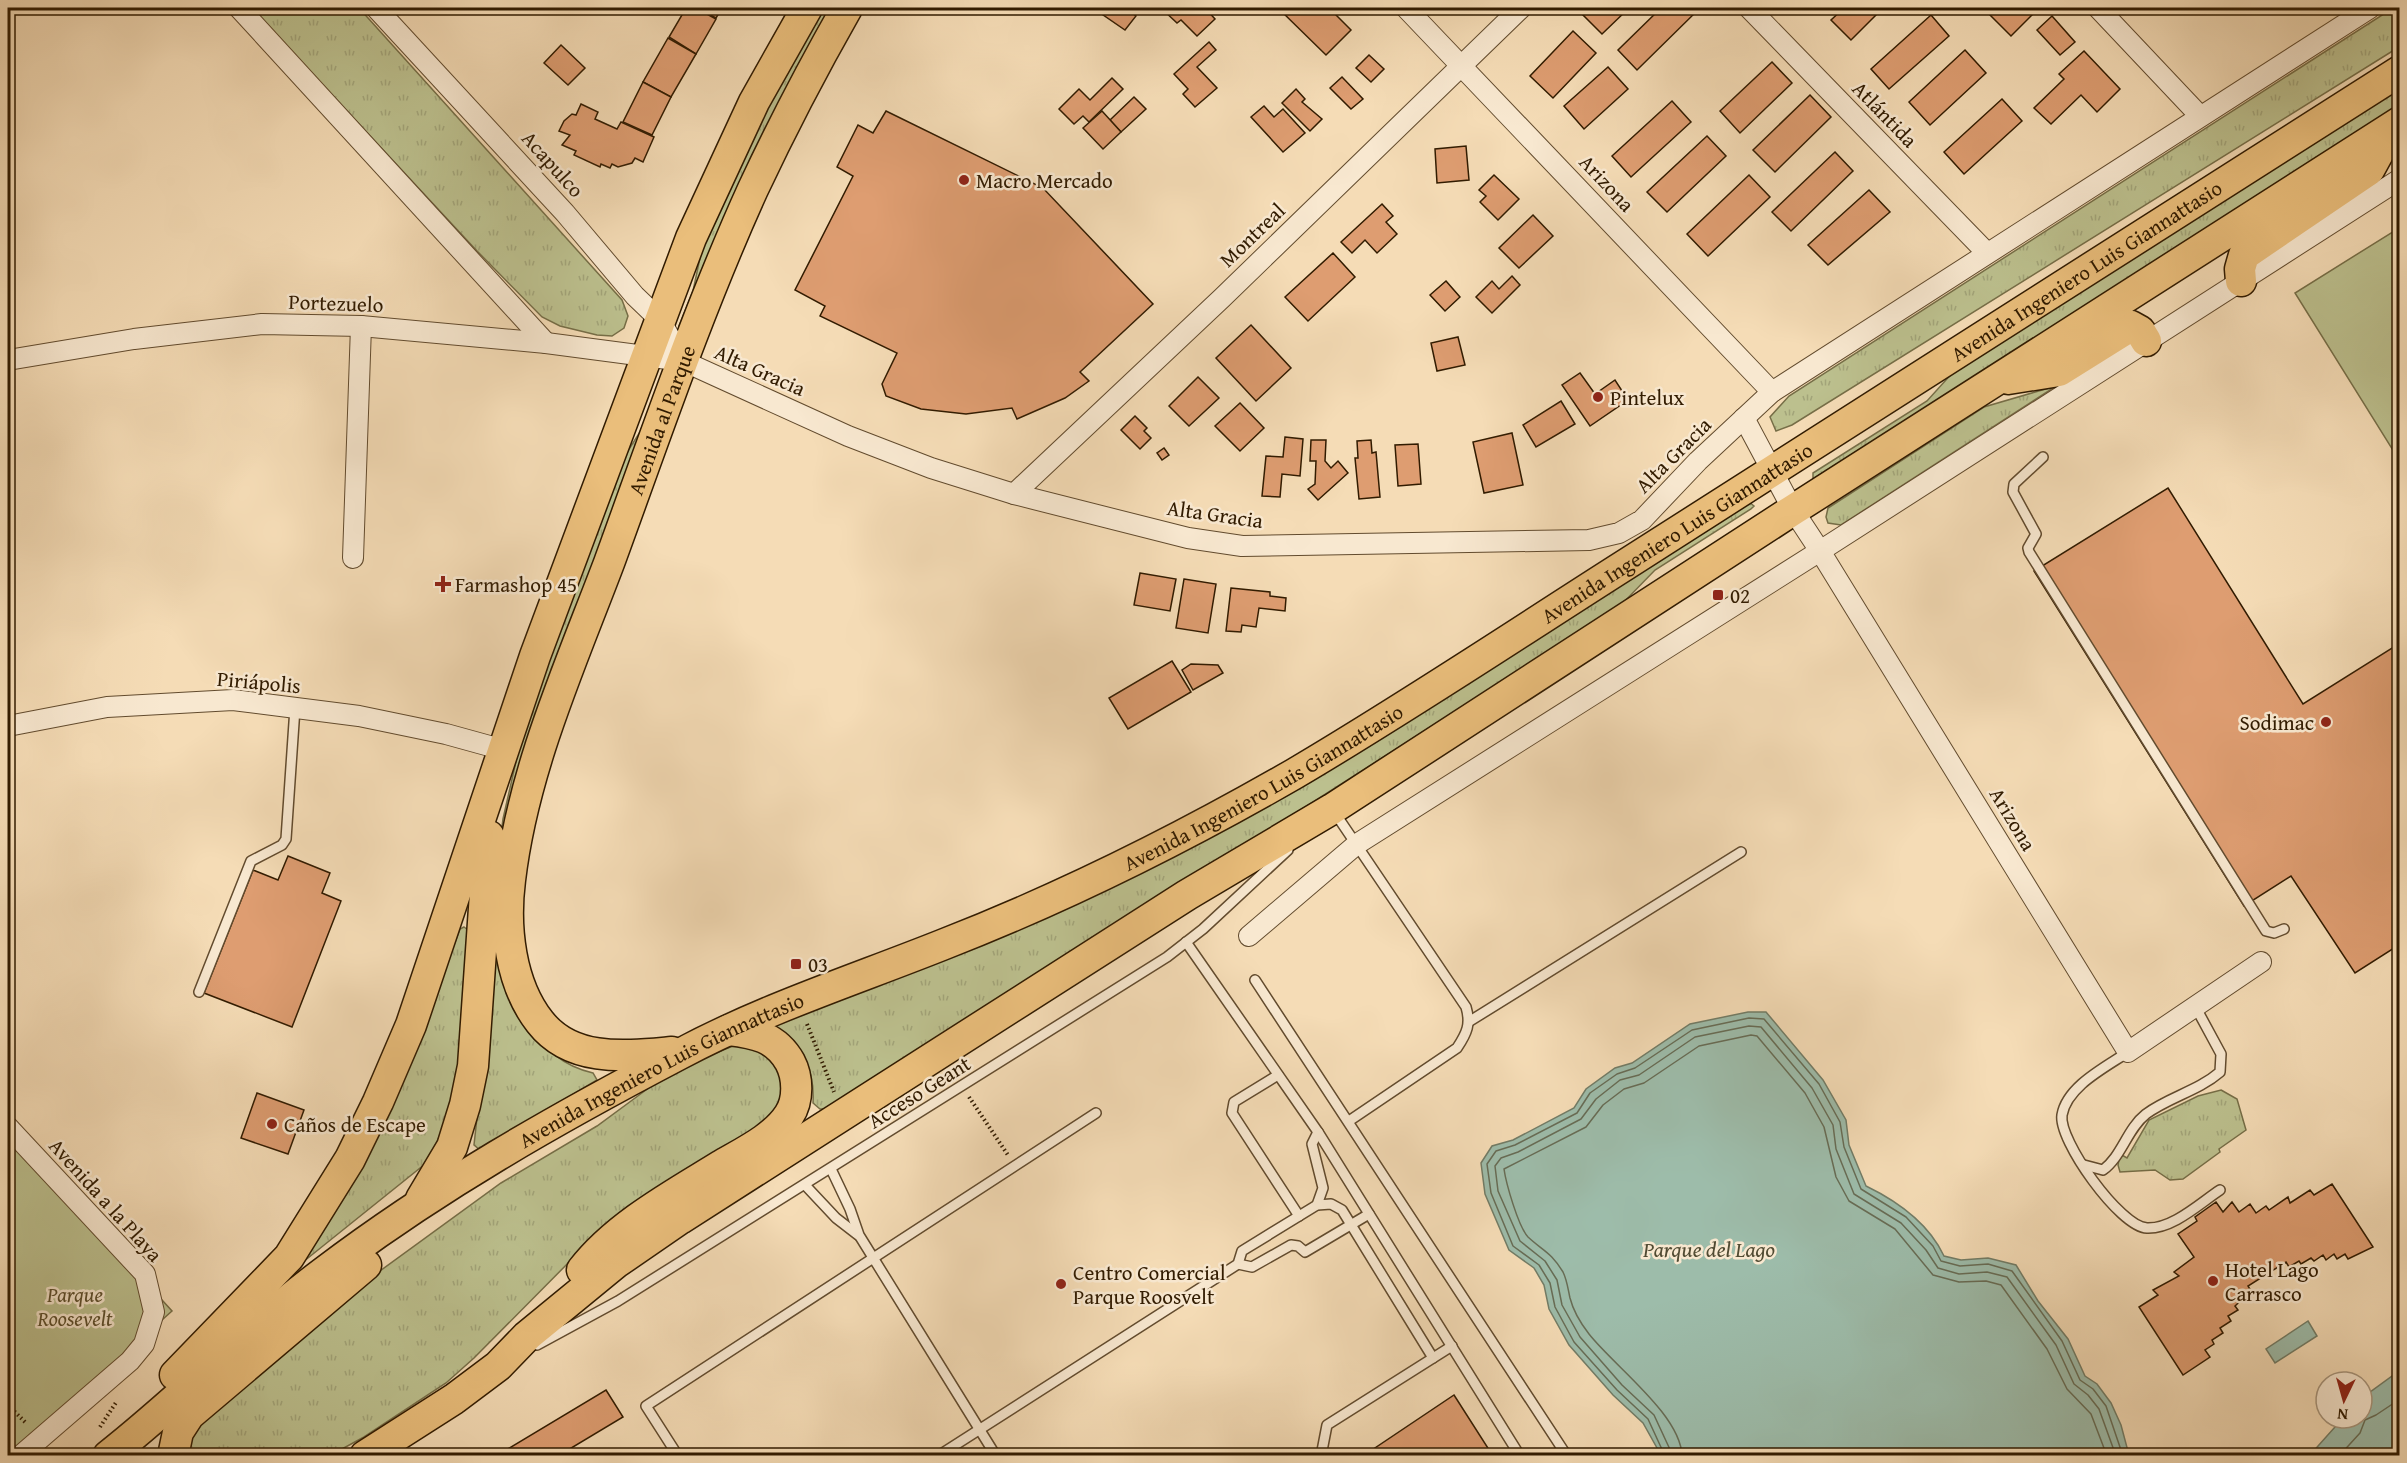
<svg xmlns="http://www.w3.org/2000/svg" width="2407" height="1463" font-family="'Gentium Book Plus',serif">
<defs>
<pattern id="grass-tufts" width="24" height="20" patternUnits="userSpaceOnUse" patternTransform="scale(1.5)"><rect width="24" height="20" fill="#bcc08e"/><path d="M3 7l-1-3M5 7V3M7 7l1-3M15 17l-1-3M17 17v-4M19 17l1-3" fill="none" stroke="#a2a479"/></pattern>
</defs>
<rect width="100%" height="100%" fill="#f5dcb6"/>
<filter id="stains"><feTurbulence type="fractalNoise" baseFrequency=".00333" numOctaves="4"/><feColorMatrix values="0 0 0 0 .2 0 0 0 0 .09 0 0 0 0 .02 0 0 0 .5 -.17"/></filter>
<radialGradient id="worn" r=".72"><stop offset=".6" stop-color="#630" stop-opacity="0"/><stop offset="1" stop-color="#630" stop-opacity=".3"/></radialGradient>
<!-- grass -->
<g fill="url(#grass-tufts)" stroke="#766e47" stroke-width="1.5">
<path d="M251 8H359L622 300 628 316 624 328 612 336 597 335 560 326 542 317 477 251Z"/>
<path d="M819 8H834L681 327 679 326 693 291 704 239 730 179Z"/>
<path d="M2393 8H2399V47L1792 425 1776 431 1770 417 1789 396Z"/>
<path d="M2399 87V108L1813 479V473L1927 401 1955 370Z"/>
<path d="M2127 339H2129L1841 525 1828 523 1826 517 1828 508 1984 407 2049 388Z"/>
<path d="M655 393 518 784 525 1025C546 1049 562 1066 593 1073L597 1080 480 1150 474 1145 483 1064 497 867 503 819 519 748 546 662 619 465 640 432Z"/>
<path d="M1749 502 1754 506 1751 509 1655 570 1620 606 832 1109H820L813 1103C815 1064 801 1049 773 1025L1007 932Z"/>
<path d="M464 927 468 930C468 998 463 1106 425 1164L303 1262 409 1064 460 929Z"/>
<path d="M733 1046C760 1045 784 1062 785 1091 785 1099 776 1110 773 1117L584 1247 474 1358 446 1383 364 1437 331 1455 188 1456 191 1437 211 1413 340 1300 501 1183 597 1126 650 1087 686 1065Z"/>
<path d="M2221 1090 2237 1099 2246 1130 2219 1149 2220 1152 2183 1179 2170 1180 2155 1170 2120 1172 2118 1165 2120 1154 2127 1158 2149 1120 2198 1096Z"/>
</g>
<!-- park -->
<g fill="#bcc08e" stroke="#766e47" stroke-width="1.5">
<path d="M2399 228V460L2295 293Z"/>
<path d="M8 1131 172 1311 10 1456 8 1455Z"/>
</g>
<!-- water -->
<g fill="#9dbcaa" stroke="#727c66" stroke-width="1.5">
<path d="M1748 1012H1766L1823 1080 1846 1120 1849 1145 1866 1186C1897 1201 1929 1224 1944 1256L1961 1260 1988 1258 2016 1265 2038 1301 2068 1339 2085 1376 2097 1384 2111 1403 2121 1425 2129 1455H1661L1643 1423 1613 1395 1569 1345 1549 1309 1544 1285 1534 1268 1509 1250 1485 1194 1481 1163 1492 1146 1513 1140 1574 1108 1586 1089 1615 1068 1632 1063 1690 1024Z"/>
<path d="M2308 1321 2317 1336 2275 1363 2266 1349Z"/>
<path d="M2399 1371V1455H2310L2343 1418H2362V1398Z"/>
</g>
<g fill="none" stroke-linecap="round" stroke-linejoin="round">
<!-- shore -->
<g stroke="#676c55" stroke-width="1.5">
<path d="M1665 1456 1648 1419 1617 1390 1574 1342 1555 1307 1550 1283 1539 1265 1513 1246 1491 1193 1487 1164 1496 1151 1515 1145 1577 1113 1590 1093 1617 1074 1635 1068 1692 1030 1749 1018 1764 1019 1819 1084 1840 1122 1844 1147 1861 1189 1906 1217 1933 1246 1941 1261 1960 1266 1988 1264 2012 1271 2062 1341 2080 1380 2093 1389 2106 1406 2123 1456"/>
<path d="M1673 1456 1654 1415 1622 1385 1580 1337 1562 1305 1557 1280 1545 1261 1520 1241 1498 1191 1495 1166 1501 1158 1518 1152 1581 1119 1596 1099 1620 1080 1639 1075 1695 1037 1749 1026 1761 1027 1812 1088 1833 1125 1836 1149 1854 1194 1901 1223 1926 1250 1938 1268 1959 1274 1987 1272 2007 1277 2056 1345 2074 1384 2088 1395 2099 1409 2116 1456"/>
<path d="M1682 1456C1681 1415 1614 1366 1589 1334 1582 1325 1573 1310 1570 1298 1568 1289 1567 1280 1563 1272 1551 1252 1543 1251 1528 1237 1518 1226 1506 1183 1504 1169L1586 1127 1603 1105 1624 1089 1644 1083 1699 1046 1751 1035 1757 1036 1805 1093 1824 1127 1836 1177 1849 1201 1895 1229 1933 1275 1959 1282 1986 1281 2001 1285 2047 1349 2067 1389 2091 1414 2107 1456"/>
<path d="M2339 1456 2360 1433 2365 1420 2376 1415 2400 1399"/>
</g>
</g>
<!-- building -->
<g fill="#de9d71" stroke="#311b00" stroke-width="1.5">
<path d="M686 8H696L716 19 696 54 669 37Z"/>
<path d="M697 8H722L716 18Z"/>
<path d="M1093 8H1125L1136 16 1125 30Z"/>
<path d="M1161 8H1205L1215 19 1197 36 1181 20 1177 23Z"/>
<path d="M1278 8H1329L1351 30 1326 55Z"/>
<path d="M1587 8H1629L1602 34 1581 13Z"/>
<path d="M1661 8 1699 9 1637 70 1618 50Z"/>
<path d="M1844 8H1883L1851 40 1831 20Z"/>
<path d="M1983 8H2039L2011 36Z"/>
<path d="M1931 15 1949 36 1889 89 1871 69Z"/>
<path d="M2052 16 2075 42 2060 55 2037 30Z"/>
<path d="M1573 31 1596 53 1553 98 1530 76Z"/>
<path d="M668 38 696 54 671 97 643 82Z"/>
<path d="M1209 42 1216 50 1197 67 1217 88 1195 107 1183 94 1188 89 1174 74Z"/>
<path d="M561 45 585 68 568 85 544 63Z"/>
<path d="M1965 50 1986 73 1930 125 1909 102Z"/>
<path d="M2084 51 2120 89 2097 112 2081 95 2051 124 2034 108 2064 79 2059 74Z"/>
<path d="M1369 55 1384 69 1371 82 1356 68Z"/>
<path d="M1772 62 1792 83 1740 133 1720 111Z"/>
<path d="M1608 67 1628 89 1584 129 1564 106Z"/>
<path d="M1342 77 1363 99 1351 109 1330 88Z"/>
<path d="M1112 78 1123 89 1089 122 1083 116 1074 124 1059 109 1079 89 1090 100Z"/>
<path d="M643 82 671 97 652 135 623 122Z"/>
<path d="M1296 89 1305 99 1302 102 1322 119 1310 131 1282 103Z"/>
<path d="M1810 95 1831 117 1775 172 1753 150Z"/>
<path d="M1134 97 1146 109 1121 132 1110 120Z"/>
<path d="M2002 99 2022 121 1964 174 1944 152Z"/>
<path d="M1672 101 1691 122 1631 177 1612 156Z"/>
<path d="M581 104 598 112 595 119 617 129 621 122 654 137 643 162 635 158 632 163 618 167 612 164 610 168 601 164 600 167 574 155 576 151 562 145 570 135 559 131 564 121 572 114 576 115Z"/>
<path d="M1264 106 1274 117 1283 109 1305 133 1283 152 1251 117Z"/>
<path d="M886 111 1043 188 1153 304 1080 372 1089 381 1065 398 1017 419 1012 408 966 414 921 409 886 396 882 384 897 353 820 316 825 306 795 290 853 176 837 167 858 125 873 133Z"/>
<path d="M1102 111 1121 132 1103 149 1083 128Z"/>
<path d="M1707 136 1726 156 1667 212 1647 192Z"/>
<path d="M1466 146 1469 180 1437 183 1435 149Z"/>
<path d="M1835 152 1853 171 1791 231 1772 212Z"/>
<path d="M1494 175 1519 199 1498 220 1480 202 1486 196 1479 190Z"/>
<path d="M1749 175 1770 197 1708 256 1687 234Z"/>
<path d="M1869 190 1890 212 1828 265 1808 245Z"/>
<path d="M1382 204 1393 216 1386 222 1397 234 1377 253 1365 240 1352 253 1341 242Z"/>
<path d="M1533 215 1553 236 1519 268 1499 248Z"/>
<path d="M1333 253 1355 277 1308 321 1285 297Z"/>
<path d="M1512 276 1520 285 1492 313 1476 297 1492 281 1499 289Z"/>
<path d="M1446 281 1460 297 1445 311 1430 295Z"/>
<path d="M1251 325 1291 368 1256 401 1216 358Z"/>
<path d="M1458 337 1465 365 1437 371 1431 343Z"/>
<path d="M1580 373 1595 394 1615 380 1628 400 1590 426 1562 385Z"/>
<path d="M1198 377 1219 398 1189 426 1169 406Z"/>
<path d="M1561 401 1575 424 1536 447 1523 425Z"/>
<path d="M1240 403 1264 428 1240 451 1215 426Z"/>
<path d="M1135 416 1147 428 1144 431 1151 438 1140 449 1121 430Z"/>
<path d="M1512 433 1523 485 1484 493 1473 442Z"/>
<path d="M1285 437 1303 439 1300 476 1282 474 1280 497 1262 496 1266 456 1283 457Z"/>
<path d="M1311 440H1326L1325 461 1331 468 1338 461 1348 473 1318 500 1308 489 1315 484 1316 461H1310Z"/>
<path d="M1371 440 1372 453 1376 452 1380 497 1359 499 1355 458H1358L1357 441Z"/>
<path d="M1418 444 1421 484 1398 486 1395 445Z"/>
<path d="M1164 448 1169 455 1162 460 1157 453Z"/>
<path d="M2168 488 2303 704 2400 643V957L2394 948 2355 973 2291 876 2244 906 2034 571Z"/>
<path d="M1140 573 1176 579 1170 611 1134 605Z"/>
<path d="M1184 579 1216 584 1208 633 1176 628Z"/>
<path d="M1231 588 1270 592V596L1286 598 1285 611 1259 608 1256 627 1242 625 1241 632 1226 631Z"/>
<path d="M1172 661 1191 692 1128 729 1109 698Z"/>
<path d="M1191 664 1218 665 1223 673 1193 690 1182 670Z"/>
<path d="M288 856 330 873 322 893 341 901 292 1027 204 993 253 870 278 880Z"/>
<path d="M257 1093 304 1110 288 1154 241 1138Z"/>
<path d="M2332 1184 2373 1247 2348 1259 2345 1254 2337 1259 2334 1254 2326 1260 2323 1255 2314 1261 2311 1258 2301 1264 2299 1261 2289 1267 2286 1262 2248 1286 2251 1291 2235 1306 2238 1310 2228 1316 2231 1321 2220 1328 2223 1333 2212 1340 2214 1344 2205 1350 2210 1357 2183 1375 2139 1307 2158 1295 2153 1290 2179 1276 2174 1272 2194 1257 2178 1234 2197 1221 2195 1217 2216 1202 2223 1212 2232 1202 2239 1212 2250 1204 2256 1213 2266 1206 2269 1210 2288 1197 2290 1203 2310 1190 2314 1195Z"/>
<path d="M606 1390 623 1417 558 1456H496Z"/>
<path d="M1454 1395 1493 1456H1363Z"/>
</g>
<g fill="none" stroke-linecap="round" stroke-linejoin="round">
<!-- lane casing -->
<g stroke="#624b2e" stroke-width="12">
<g id="lane">
<path d="M2043 457 2014 484 2013 492 2036 534 2028 548 2029 552 2266 931 2274 933 2284 929"/>
<path d="M1335 813 1466 1007C1471 1024 1467 1033 1457 1048L1349 1121"/>
<path d="M1186 942 1318 1132 1520 1456"/>
<path d="M1255 980 1567 1456"/>
<path d="M199 992 251 861 282 845 286 839 295 708"/>
<path d="M1470 1021 1741 852"/>
<path d="M2128 1052C2106 1067 2067 1086 2062 1115 2058 1140 2120 1227 2147 1228 2173 1229 2200 1203 2220 1190"/>
<path d="M1278 1075 1234 1102 1232 1113 1299 1216"/>
<path d="M2084 1165 2103 1170C2122 1156 2127 1129 2146 1114 2169 1097 2198 1091 2220 1072L2221 1054 2195 1006"/>
<path d="M831 1169 850 1209 859 1235 996 1456"/>
<path d="M805 1185 836 1218 858 1235"/>
<path d="M1317 1205 1323 1188 1312 1144 1318 1132"/>
<path d="M1238 1264 1252 1267 1291 1245 1298 1246 1305 1252 1369 1214"/>
<path d="M537 1345 618 1301 1167 957 1203 929 1288 850"/>
<path d="M1433 1358 1452 1346"/>
<path d="M678 1456 646 1406 1096 1113"/>
<path d="M938 1456 1238 1264 1242 1251 1317 1205 1331 1204 1342 1210 1433 1358 1327 1425 1321 1456"/>
</g>
</g>
<!-- street casing -->
<g stroke="#624b2e" stroke-width="22">
<g id="street">
<path d="M239 8 546 343"/>
<path d="M376 8 565 213 635 296 660 320 683 361"/>
<path d="M1406 8 1772 392"/>
<path d="M1749 8 1987 253"/>
<path d="M2098 8 2200 116"/>
<path d="M8 360 134 339 262 324 361 326 546 343 683 361 848 436 931 468 1014 494 1188 538 1242 546 1589 540 1619 533 1642 520 1698 461 1772 392 2370 8"/>
<path d="M1744 418 1793 510 1820 551 2128 1052 2261 962"/>
<path d="M1014 494 1222 298 1521 8"/>
<path d="M353 558 361 326"/>
<path d="M8 726 107 707 233 700 359 716 446 734 504 750"/>
<path d="M1249 936 1357 844 1820 551 2400 179"/>
<path d="M8 1127 145 1274 154 1312 144 1344 130 1361 20 1456"/>
</g>
</g>
<!-- primary casing -->
<g stroke="#311b00" stroke-width="33">
<g id="primary">
<path d="M2241 281 2240 269 2244 255 2369 170 2392 128"/>
<path d="M2008 379 2059 371 2131 326 2140 331 2146 341"/>
<path id="s1" d="M672 1052C626 1056 572 1063 540 1022 510 984 504 927 510 880 523 770 570 666 609 563 655 437 698 310 753 189 782 127 814 66 847 8"/>
<path d="M421 1199 452 1147 465 1105 473 1066 489 836"/>
<path d="M582 1270C616 1226 673 1195 720 1166 744 1152 774 1138 789 1115 799 1100 798 1077 790 1062 776 1037 755 1033 729 1030"/>
<path d="M175 1375 289 1257 350 1159 378 1102 411 1025 535 656 691 238 754 102 807 8"/>
<path id="s2" d="M108 1456C182 1398 248 1329 324 1272 436 1187 556 1119 680 1054 764 1009 854 980 942 945 1063 898 1181 839 1294 774 1406 708 1515 635 1625 565 1884 401 2140 234 2400 71"/>
<path d="M173 1456 178 1432 189 1415 366 1265"/>
<path d="M365 1456 454 1399 498 1366 527 1336 616 1263 680 1219 1187 895 1332 809 1793 510 2400 122"/>
</g>
</g>
<!-- path -->
<g stroke="#311b00" stroke-width="4" stroke-dasharray="1.5 3" stroke-linecap="butt">
<path d="M807 1024 834 1092"/>
<path d="M969 1097 1008 1155"/>
<path d="M8 1405 26 1423"/>
<path d="M100 1427 117 1401"/>
</g>
<!-- lane -->
<use href="#lane" stroke="#f8e8d0" stroke-width="9"/>
<!-- street -->
<use href="#street" stroke="#f8e8d0" stroke-width="20"/>
<!-- primary -->
<use href="#primary" stroke="#eabe7b" stroke-width="30"/>
</g>
<!-- markers -->
<g fill="#8f2418" stroke="#f8e8d0" stroke-width="2">
<circle cx="964" cy="180" r="6"/>
<circle cx="1598" cy="397" r="6"/>
<path d="M440 575h6v6h6v6h-6v6h-6v-6h-6v-6h6z"/>
<rect x="1712" y="589" width="12" height="12" rx="3"/>
<circle cx="2326" cy="722" r="6"/>
<rect x="790" y="958" width="12" height="12" rx="3"/>
<circle cx="272" cy="1124" r="6"/>
<circle cx="2213" cy="1281" r="6"/>
<circle cx="1061" cy="1284" r="6"/>
</g>
<g text-anchor="middle" dominant-baseline="central" stroke-width="5" stroke-linejoin="round" paint-order="stroke">
<!-- street labels -->
<g font-size="21" fill="#311b00" stroke="#f8e8d0">
<text transform="translate(1885 114) rotate(46)">Atlántida</text>
<text transform="translate(553 164) rotate(48)">Acapulco</text>
<text transform="translate(1607 183) rotate(47)">Arizona</text>
<text transform="translate(1252 235) rotate(-44)">Montreal</text>
<text stroke="none"><textPath href="#s2" startOffset="2316">Avenida Ingeniero Luis Giannattasio</textPath></text>
<text transform="translate(336 303) rotate(2)">Portezuelo</text>
<text transform="translate(760 370) rotate(24)">Alta Gracia</text>
<text stroke="none"><textPath href="#s1" startOffset="776">Avenida al Parque</textPath></text>
<text transform="translate(1673 455) rotate(-45)">Alta Gracia</text>
<text transform="translate(1215 514) rotate(8)">Alta Gracia</text>
<text stroke="none"><textPath href="#s2" startOffset="1830">Avenida Ingeniero Luis Giannattasio</textPath></text>
<text transform="translate(259 682) rotate(5)">Piriápolis</text>
<text stroke="none"><textPath href="#s2" startOffset="1344">Avenida Ingeniero Luis Giannattasio</textPath></text>
<text transform="translate(2013 819) rotate(59)">Arizona</text>
<text stroke="none"><textPath href="#s2" startOffset="678">Avenida Ingeniero Luis Giannattasio</textPath></text>
<text transform="translate(919 1092) rotate(-32)">Acceso Geant</text>
<text transform="translate(106 1200) rotate(48)">Avenida a la Playa</text>
</g>
<!-- poi labels -->
<g font-size="21" fill="#311b00" stroke="#f8e8d0" text-anchor="start">
<text x="976" y="180">Macro Mercado</text>
<text x="1610" y="397">Pintelux</text>
<text x="455" y="584">Farmashop 45</text>
<text x="1730" y="595">02</text>
<text x="2314" y="722" text-anchor="end">Sodimac</text>
<text x="808" y="964">03</text>
<text x="284" y="1124">Caños de Escape</text>
<text x="2225" y="1269">Hotel Lago<tspan x="2225" dy="24">Carrasco</tspan></text>
<text x="1073" y="1272">Centro Comercial<tspan x="1073" dy="24">Parque Roosvelt</tspan></text>
</g>
<!-- park labels -->
<g font-size="21" font-style="italic" fill="#5b4d2b" stroke="#f8e8d0">
<text x="75" y="1294">Parque<tspan x="75" dy="24">Roosevelt</tspan></text>
</g>
<!-- water labels -->
<g font-size="22" font-style="italic" fill="#514b33" stroke="#f8e8d0">
<text x="1709" y="1249">Parque del Lago</text>
</g>
</g>
<!-- margin -->
<rect width="2407" height="1463" fill="none" stroke="#f5dcb6" stroke-width="30"/>
<rect x="9" y="9" width="2389" height="1445" fill="none" stroke="#311b00" stroke-width="3"/>
<rect x="15" y="15" width="2377" height="1433" fill="none" stroke="#311b00" stroke-width="1.5"/>
<!-- north arrow -->
<g transform="translate(2344 1400) rotate(185)"><circle r="28" fill="#f8e8d0" stroke="#a8967d" stroke-width="1.5"/>
<path d="M0-4.5L10 22L0 15L-10 22Z" fill="#8f2418"/>
<text y="-9" font-size="16" font-weight="bold" text-anchor="middle" fill="#311b00">N</text>
</g>
<rect width="100%" height="100%" filter="url(#stains)"/>
<rect width="100%" height="100%" fill="url(#worn)"/>
</svg>
